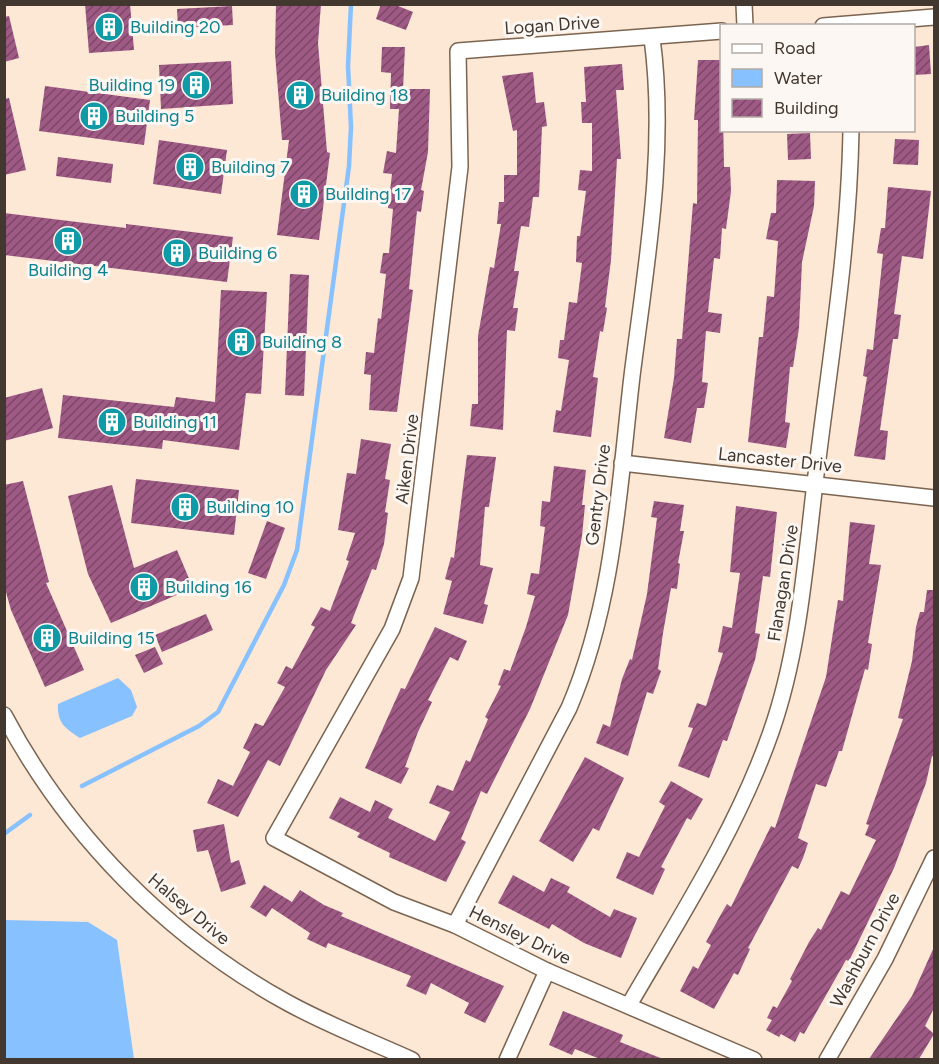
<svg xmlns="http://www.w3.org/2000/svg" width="939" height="1064" font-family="Figtree,sans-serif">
<defs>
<pattern id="building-hatch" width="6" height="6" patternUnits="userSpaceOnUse" patternTransform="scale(1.5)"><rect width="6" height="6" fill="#9e5985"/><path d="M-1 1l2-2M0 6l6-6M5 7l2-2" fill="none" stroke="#7c4767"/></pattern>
</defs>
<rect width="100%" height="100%" fill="#fde7d5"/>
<!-- water -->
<g fill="#87c1ff">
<path d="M118 678 131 690 137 707 132 716 80 738C65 728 57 723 58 704Z"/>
<path d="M5 920 88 922 117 940 134 1059H5Z"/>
</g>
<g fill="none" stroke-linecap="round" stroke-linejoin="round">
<!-- stream -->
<g stroke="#87c1ff" stroke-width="4.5">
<path d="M82 786 199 726 218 712 284 585 297 550 349 166 351 127 348 66 351 4"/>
<path d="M4 834 30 815"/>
</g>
</g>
<!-- building -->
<g fill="url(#building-hatch)">
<path d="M85 4H130L134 50 89 53Z"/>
<path d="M276 4H321L318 43 327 152 330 153 319 240 277 235 289 140H282L275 53Z"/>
<path d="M381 4H393L413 12 406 30 376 19Z"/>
<path d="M232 6 233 25 178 28 177 9Z"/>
<path d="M9 16 19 58 4 62V17Z"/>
<path d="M929 45 931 74 914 75V47Z"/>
<path d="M382 47H405L403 89H430L428 152 421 190 424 191 421 212 417 211 409 289 413 290 397 412 369 410 371 375 364 374 366 352 374 353 378 318 381 319 386 274 380 273 383 253H389L393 209 388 208 392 174 383 173 387 151 396 153 399 109H390L391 73 381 72Z"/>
<path d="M698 60H722L724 167H730L731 191 726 229 722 228 720 259 714 258 708 312 722 314 720 333 706 331 702 382 708 383 704 408H697L691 443 664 438 674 378 677 339H682L693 203 697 204 698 120H694Z"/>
<path d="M231 61 233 104 161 109 159 65Z"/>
<path d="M622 64 624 90H616L621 159H617L611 260 605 307 607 308 603 332 600 331 593 377 598 378 591 437 553 432 556 410 561 411 569 360 558 358 560 340H564L569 302 577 303 582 263 576 262 577 236H580L586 191 578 190 580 170 592 171V123H582L581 102H586L584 67Z"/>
<path d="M533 72 536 103 544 102 547 126 542 127 539 197H533L529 227 521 226 514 271H519L513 308H518L515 331 507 330 503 430 470 426 472 404H478V336L490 267 494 268 501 224H497L499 202H504V175H517V130L513 131 502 76Z"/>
<path d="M45 86 150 100 144 145 39 131Z"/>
<path d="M9 98 26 170 4 175V99Z"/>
<path d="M810 133 811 159 788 160 787 134Z"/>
<path d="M895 139 919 140 918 165 893 164Z"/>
<path d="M159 140 227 150 221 194 153 184Z"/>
<path d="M58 157 113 164 111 183 56 176Z"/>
<path d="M777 180 815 181 814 206 802 262 799 328 793 367H790L785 422 790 423 786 448 748 442 759 337H763L767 296 774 297 778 241 766 239 771 213H776Z"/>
<path d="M888 187 931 191 923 259 902 256 894 314 901 315 898 339H893L880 430 888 431 885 460 854 456 867 377 863 376 867 349 873 350 883 254 877 253 881 228H885Z"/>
<path d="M4 213 126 228V224L233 237 227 282 4 255Z"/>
<path d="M290 274 309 275 304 396 285 395Z"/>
<path d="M221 290 267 292 261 394 246 393 239 450 163 440 162 449 58 438 63 395 174 407 176 397 215 402Z"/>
<path d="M42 388 53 428 4 441V398Z"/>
<path d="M361 439 391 444 385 479 390 480 385 512 388 513 384 544 376 570 372 569 351 623 356 625 326 670 280 766 268 760 238 817 207 803 218 779 233 786 250 752 243 748 255 723 263 726 285 687 277 683 286 666 292 669 315 627 311 625 321 607 330 611 349 561 346 560 355 533 338 530 347 473 356 474Z"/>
<path d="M467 455 496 457 489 507H485L480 565 493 568 484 604 488 605 483 624 443 614 452 581 445 579 451 557 454 558Z"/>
<path d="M554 466 586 470 582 505H585L582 536 568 615 530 709 487 794 481 791 461 839 466 842 446 882 389 857 390 853 357 837 360 833 329 818 340 797 370 812 375 800 393 809 388 818 435 841 450 812 429 803 437 785 453 791 466 760 470 762 488 719 485 717 501 686 498 685 504 669 510 671 526 627 535 596 527 594 531 573 539 574 545 527 540 526 542 501 550 502Z"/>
<path d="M136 479 239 490 234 535 131 523Z"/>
<path d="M23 481 49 582 46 583 84 670 45 687 11 610 4 585V485Z"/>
<path d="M112 485 134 568 177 550 193 588 111 623 88 574 68 496Z"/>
<path d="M654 501 684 505 680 531H684L678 563 680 564 677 589 671 588 663 633 658 669 661 671 653 694 647 692 628 756 596 743 603 724 610 727 622 679 630 659 632 660 647 594 657 518 651 517Z"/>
<path d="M736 506 777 512 770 577 763 576 755 633 760 634 755 660 727 741 723 740 709 778 678 766 693 728 688 727 697 703 706 706 723 653 718 652 723 626 732 628 740 573 730 572Z"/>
<path d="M267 521 285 528 266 579 248 573Z"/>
<path d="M850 522 875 525 869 564 881 565 868 643 872 644 868 670 865 669 842 751H839L826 787 816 784 798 838 808 843 803 858 798 869 792 866 748 948 750 949 738 975 734 973 714 1009 680 991 693 966 698 969 711 945 706 942 720 916 727 904 731 907 771 826 775 828 826 677 838 600 843 601Z"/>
<path d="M927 590H934V757L932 756 926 783 894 868 849 961 846 960 804 1034 800 1032 795 1042 781 1034 779 1037 766 1030 772 1020 767 1018 773 1006 777 1008 792 981 790 979 809 942 818 928 821 930 841 891 849 895 876 840 865 835 869 825 866 824 903 719 898 718 912 661 916 627 920 612H924Z"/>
<path d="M206 614 213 630 162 652 155 635Z"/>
<path d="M435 627 467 641 458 661 450 657 428 700 432 702 418 732 405 767 409 768 401 784 365 768 401 688 405 689Z"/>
<path d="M155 647 163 664 144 673 135 655Z"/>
<path d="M585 757 624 778 599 831 593 828 573 862 539 841Z"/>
<path d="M671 781 703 799 691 820 687 818 661 867 665 869 653 895 616 878 627 852 639 857 665 806 659 802Z"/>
<path d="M224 824 231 863 239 860 246 884 221 892 208 850 197 852 193 830Z"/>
<path d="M513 875 544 892 551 878 570 887 567 892 610 917 614 909 637 918 621 958 584 943 552 924 549 929 498 903Z"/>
<path d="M264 885 292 902 300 890 324 905 343 913 341 916 504 986 485 1023 464 1013 469 1003 431 983 426 995 406 986 411 976 328 943 326 948 307 939 310 933 272 908 266 917 250 907Z"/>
<path d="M934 947V1008L925 1026 934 1034 919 1059H869L912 996Z"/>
<path d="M563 1011 623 1035 620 1042 663 1059H600L575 1049 572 1055 549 1045Z"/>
</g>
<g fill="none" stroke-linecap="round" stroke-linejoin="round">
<!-- minor casing -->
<g stroke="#7b6450" stroke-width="18">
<g id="minor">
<path d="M744 4 745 26"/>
<path d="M823 26 934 17"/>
<path d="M722 31 458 51 460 167 411 578 392 629 274 838 394 902 455 925 547 971 754 1060"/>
<path d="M622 463 934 498"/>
<path d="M4 715C68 836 168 937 288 1003 328 1025 370 1041 412 1060"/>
<path d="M455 925 569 708C614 603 619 488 632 376 646 264 667 150 652 38"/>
<path d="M629 1005C680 917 737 829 771 732 799 652 805 566 815 483 829 366 849 249 851 130"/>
<path d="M507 1060 547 971"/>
<path d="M827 1060 885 959 934 858"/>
</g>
</g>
<!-- minor -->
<use href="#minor" stroke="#fff" stroke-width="15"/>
</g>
<!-- icons -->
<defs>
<g id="building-disc" transform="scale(1.5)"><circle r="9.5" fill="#0f9aa8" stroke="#fdf7f3"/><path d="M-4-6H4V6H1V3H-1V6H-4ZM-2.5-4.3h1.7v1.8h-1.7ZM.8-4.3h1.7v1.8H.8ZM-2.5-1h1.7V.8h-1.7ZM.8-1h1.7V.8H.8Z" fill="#fff"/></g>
</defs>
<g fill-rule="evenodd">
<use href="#building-disc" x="109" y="27"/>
<use href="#building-disc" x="196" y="85"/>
<use href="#building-disc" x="300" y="95"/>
<use href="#building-disc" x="94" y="116"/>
<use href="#building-disc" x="190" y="167"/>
<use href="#building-disc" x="304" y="194"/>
<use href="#building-disc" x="68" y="241"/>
<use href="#building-disc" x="177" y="253"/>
<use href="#building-disc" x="241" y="342"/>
<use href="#building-disc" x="112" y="422"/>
<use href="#building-disc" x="185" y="507"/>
<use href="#building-disc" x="144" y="587"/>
<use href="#building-disc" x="47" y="638"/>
</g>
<g text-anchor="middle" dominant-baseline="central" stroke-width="6" stroke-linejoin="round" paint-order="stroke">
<!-- street labels -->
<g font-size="18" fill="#42382f" stroke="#fdf7f3">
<text transform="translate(552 25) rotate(-4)">Logan Drive</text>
<text transform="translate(407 459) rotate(-83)">Aiken Drive</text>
<text transform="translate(780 460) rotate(6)">Lancaster Drive</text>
<text transform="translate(598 495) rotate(-83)">Gentry Drive</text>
<text transform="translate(783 583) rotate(-81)">Flanagan Drive</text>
<text transform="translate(189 909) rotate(40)">Halsey Drive</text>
<text transform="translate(520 935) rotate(26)">Hensley Drive</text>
<text transform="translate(865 950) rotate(-62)">Washburn Drive</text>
</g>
<!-- culture labels -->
<g font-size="18" fill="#0d838f" stroke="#fdf7f3" text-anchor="start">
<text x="130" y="27">Building 20</text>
<text x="175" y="85" text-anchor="end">Building 19</text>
<text x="321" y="95">Building 18</text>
<text x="115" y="116">Building 5</text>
<text x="211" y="167">Building 7</text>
<text x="325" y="194">Building 17</text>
<text x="198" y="253">Building 6</text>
<text x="68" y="270" text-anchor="middle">Building 4</text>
<text x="262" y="342">Building 8</text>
<text x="133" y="422">Building 11</text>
<text x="206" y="507">Building 10</text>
<text x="165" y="587">Building 16</text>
<text x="68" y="638">Building 15</text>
</g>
</g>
<!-- border -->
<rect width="939" height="1064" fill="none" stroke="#42382f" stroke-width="12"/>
<!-- legend -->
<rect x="720" y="24" width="195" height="108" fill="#fdf7f3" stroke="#b2aba5" stroke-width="1.5"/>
<rect x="732" y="44" width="30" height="9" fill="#ffffff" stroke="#b2aba5" stroke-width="1.5"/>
<text x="774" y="54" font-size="18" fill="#42382f">Road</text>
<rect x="732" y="69" width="30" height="18" fill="#87c1ff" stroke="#b2aba5" stroke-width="1.5"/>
<text x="774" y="84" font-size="18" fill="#42382f">Water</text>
<rect x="732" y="99" width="30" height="18" fill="url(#building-hatch)" stroke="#b2aba5" stroke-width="1.5"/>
<text x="774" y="114" font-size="18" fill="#42382f">Building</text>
</svg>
